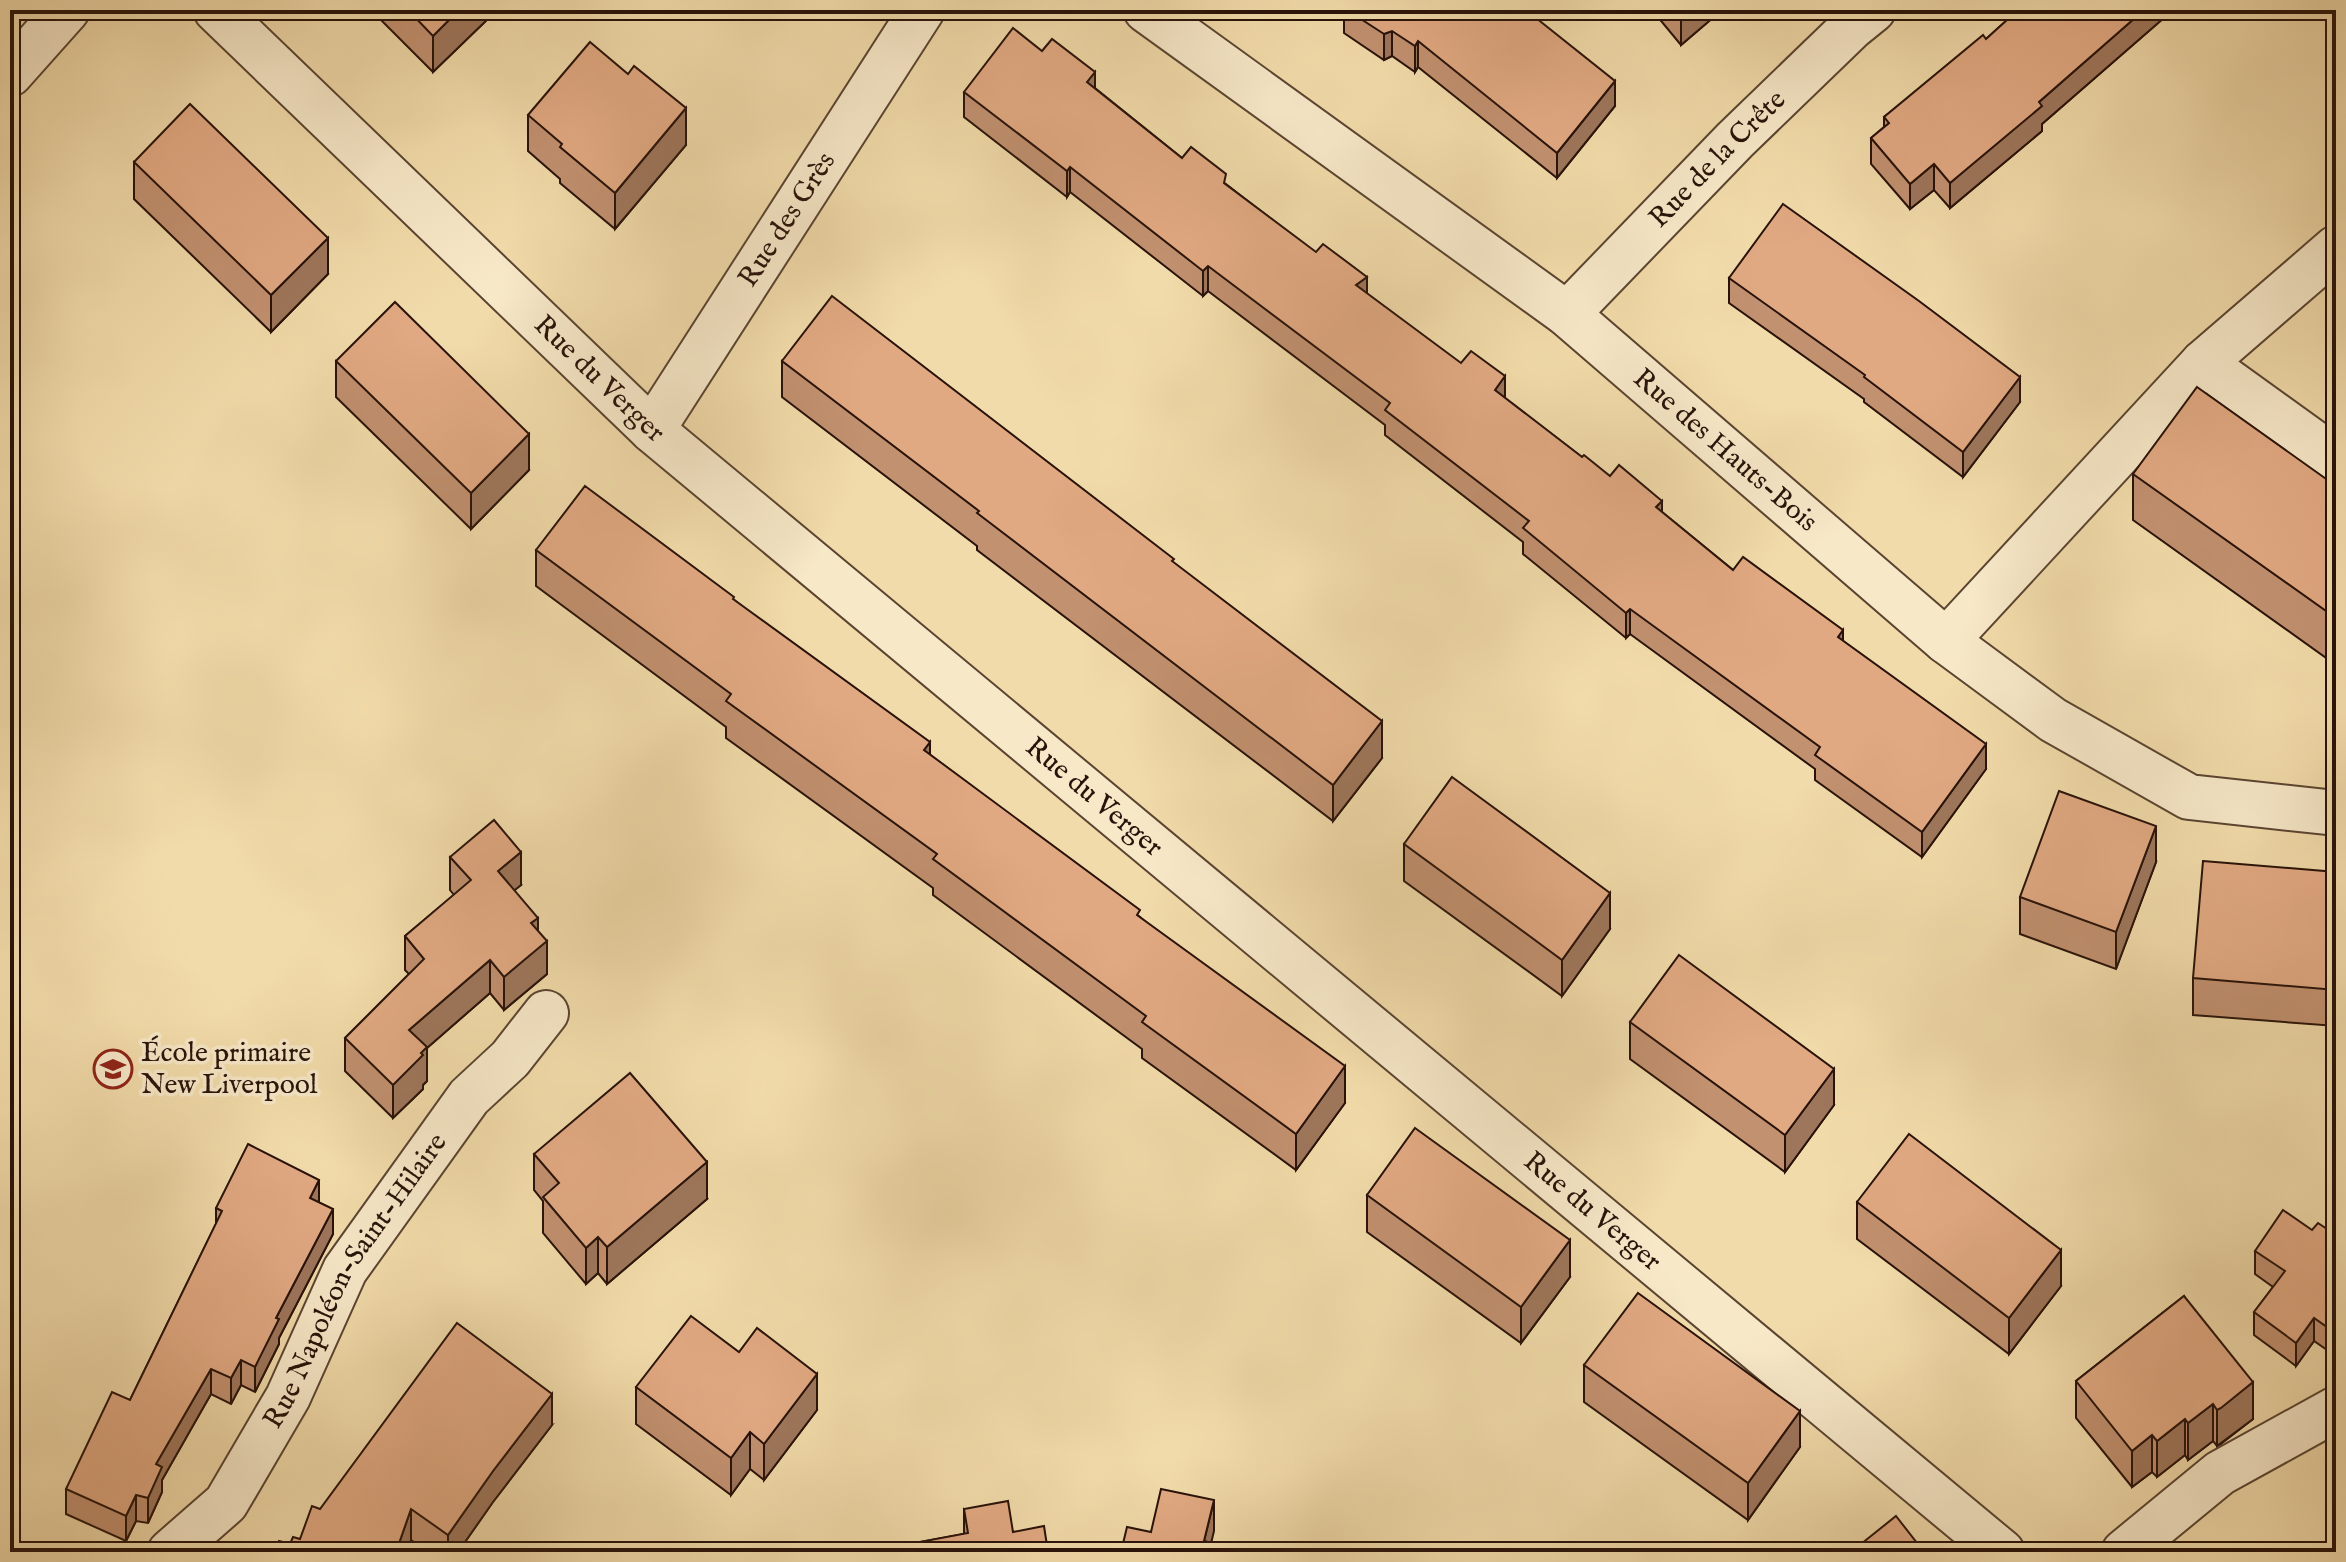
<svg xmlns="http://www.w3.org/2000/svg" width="2346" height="1562" font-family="'IM FELL English',serif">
<rect width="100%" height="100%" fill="#f2dbaa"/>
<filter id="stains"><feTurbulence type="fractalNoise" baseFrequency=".0025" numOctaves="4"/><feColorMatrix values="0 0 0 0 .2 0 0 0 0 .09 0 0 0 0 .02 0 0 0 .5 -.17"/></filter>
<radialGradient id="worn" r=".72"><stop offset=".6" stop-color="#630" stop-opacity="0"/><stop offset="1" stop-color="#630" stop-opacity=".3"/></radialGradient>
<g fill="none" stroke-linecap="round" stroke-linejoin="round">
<!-- minor casing -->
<g stroke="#5a4431" stroke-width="48">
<g id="minor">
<path id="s1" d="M216 10 652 430 2002 1552"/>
<path id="s2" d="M1146 10 1567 314 1946 641 2053 720 2189 797 2336 813"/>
<path d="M10 74 67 10"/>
<path id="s3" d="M1567 314 1735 140 1852 27 1873 10"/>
<path d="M2203 363 2336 459"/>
<path id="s4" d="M652 430 922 10"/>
<path d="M1946 641 2203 363 2336 248"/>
<path id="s5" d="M170 1552 226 1503 288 1397 345 1270 469 1097 510 1059 546 1013"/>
<path d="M2124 1552 2220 1473 2336 1409"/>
</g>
</g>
<!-- minor -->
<use href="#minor" stroke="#f7e8c8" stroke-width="44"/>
</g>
<!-- wall -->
<g fill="#c29170" stroke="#281209" stroke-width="2">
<path d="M371 10H494V13L433 72Z"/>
<path d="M1332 10H1526L1615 106 1557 178 1418 67 1415 72 1392 56 1384 60 1344 33V18Z"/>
<path d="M1652 10H1722L1681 45Z"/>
<path d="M2018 10H2173L2042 124V131L1950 208 1934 190 1910 209 1871 164V138L1884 127V117L1986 39Z"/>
<path d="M1042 51 1095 88 1182 158 1226 184 1367 294 1582 457 1662 512 1733 570 1843 641 1986 769 1922 857 1815 780V769L1630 634 1626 638 1523 554V542L1385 435V425L1208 291 1203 296 1070 192 1067 197 964 117V92Z"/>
<path d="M628 74 686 145 615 229 560 183V179L528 151V115Z"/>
<path d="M134 162 328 274 271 332 134 199Z"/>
<path d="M1729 278 2020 402 1963 477 1864 402V399L1729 303Z"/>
<path d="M336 361 529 470 471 529 336 397Z"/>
<path d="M782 361 1382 758 1333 821 977 550V546L782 397Z"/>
<path d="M2133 474 2336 486V665L2133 520Z"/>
<path d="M536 550 734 600 930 755 1140 917 1345 1103 1296 1170 1142 1058V1049L933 895V888L726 738V727L536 586Z"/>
<path d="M1404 844 1610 929 1562 996 1404 881Z"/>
<path d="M450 857 521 885 514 890 538 931 547 974 504 1010 490 993 427 1048V1081L423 1085V1089L393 1118 345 1071V1038L409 974 405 970V936L454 895 450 890Z"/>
<path d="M2156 862 2116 969 2020 934V897Z"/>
<path d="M2336 872V1026L2193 1015V978Z"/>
<path d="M1630 1022 1834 1105 1785 1172 1630 1059Z"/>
<path d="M534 1154 707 1199 607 1284 598 1273 586 1284 543 1233V1201L534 1190Z"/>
<path d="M1367 1195 1570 1277 1521 1343 1367 1232Z"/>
<path d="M319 1202 333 1234 279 1338V1344L255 1392 241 1385 231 1404 211 1394 162 1480V1492L148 1523 136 1521 126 1541 66 1514V1489L130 1400 216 1224V1208Z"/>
<path d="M1857 1202 2061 1286 2009 1354 1857 1239Z"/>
<path d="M2312 1230 2336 1235 2327 1350 2314 1341 2296 1366 2254 1335V1312L2273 1287 2255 1274V1251Z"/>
<path d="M2184 1296 2253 1419 2221 1444 2217 1446 2213 1441 2188 1460 2185 1455 2157 1477 2152 1472 2132 1487 2076 1418V1381Z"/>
<path d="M739 1352 817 1410 764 1480 750 1469 731 1495 636 1424V1387Z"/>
<path d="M1584 1365 1800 1447 1748 1520 1584 1402Z"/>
<path d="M552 1425 493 1502 458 1552H428L411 1540 290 1544 300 1539 320 1509Z"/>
<path d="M964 1509 1013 1532 1048 1552H909V1544L964 1534Z"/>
</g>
<!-- shaded-wall -->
<g fill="#9e765b" stroke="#281209" stroke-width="2">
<path d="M459 10H494V13L433 72V36Z"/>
<path d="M1692 10H1722L1681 45V19Z"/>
<path d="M2144 10H2173L2042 124V131L1950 208V183L2039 102Z"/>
<path d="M1392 31V56L1384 60V34Z"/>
<path d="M1418 41V67L1415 72V46Z"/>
<path d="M1095 72V97L1087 82Z"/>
<path d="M1615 81V106L1557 178V153Z"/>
<path d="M686 108V145L615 229V193Z"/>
<path d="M1934 164V190L1910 209V184Z"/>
<path d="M1070 167V192L1067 197V171Z"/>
<path d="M328 238V274L271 332V295Z"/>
<path d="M1208 266V291L1203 296V271Z"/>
<path d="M1367 277V302L1356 285Z"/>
<path d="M1505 376V402L1495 390Z"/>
<path d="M2020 377V402L1963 477V452Z"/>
<path d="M529 434V470L471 529V493Z"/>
<path d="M1662 501V526L1656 507Z"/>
<path d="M1630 609V634L1626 638V613Z"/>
<path d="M1843 630V655L1838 637Z"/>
<path d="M1382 721V758L1333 821V785Z"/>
<path d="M930 742V778L924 750Z"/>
<path d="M1986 744V769L1922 857V832Z"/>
<path d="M2156 826V862L2116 969V932Z"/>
<path d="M521 852V885L498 904V871Z"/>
<path d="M1610 893V929L1562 996V960Z"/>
<path d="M538 918V948L547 941V974L504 1010V977L531 923Z"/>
<path d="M490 960V993L427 1048V1081L423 1085V1089L393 1118V1085L409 1030Z"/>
<path d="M1345 1066V1103L1296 1170V1134Z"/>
<path d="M1834 1069V1105L1785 1172V1135Z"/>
<path d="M707 1162V1199L607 1284V1247Z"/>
<path d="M319 1180V1205L310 1198Z"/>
<path d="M333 1209V1234L279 1338V1344L255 1392V1367L276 1318Z"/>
<path d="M598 1237V1273L586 1284V1248Z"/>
<path d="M1570 1240V1277L1521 1343V1307Z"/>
<path d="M2061 1250V1286L2009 1354V1318Z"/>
<path d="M2336 1314V1337L2327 1350V1327Z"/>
<path d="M2314 1318V1341L2296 1366V1343Z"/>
<path d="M241 1360V1385L231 1404V1378Z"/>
<path d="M211 1369V1394L162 1480V1492L148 1523V1498L156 1464Z"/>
<path d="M817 1374V1410L764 1480V1444Z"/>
<path d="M2253 1382V1419L2217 1446V1410Z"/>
<path d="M552 1394V1425L493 1502 458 1552H448V1535L493 1471Z"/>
<path d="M2213 1404V1441L2188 1460V1423Z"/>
<path d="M1800 1411V1447L1748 1520V1483Z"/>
<path d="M2185 1419V1455L2157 1477V1441Z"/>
<path d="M750 1432V1469L731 1495V1458Z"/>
<path d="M2152 1435V1472L2132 1487V1451Z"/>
<path d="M136 1495V1521L126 1541V1516Z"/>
<path d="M1214 1500V1531L1209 1552 1204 1541Z"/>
<path d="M411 1509V1540L407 1552H396Z"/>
</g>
<!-- building -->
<g fill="#e1a982" stroke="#281209" stroke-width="2">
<path d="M408 10H459L433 36Z"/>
<path d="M1347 10H1526L1615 81 1557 153 1418 41 1415 46 1392 31 1384 34Z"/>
<path d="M1673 10H1692L1681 19Z"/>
<path d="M2018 10H2144L2039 102 2042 106 1950 183 1934 164 1910 184 1871 138 1889 123 1884 117 1983 35 1986 39Z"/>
<path d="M1013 28 1042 51 1052 39 1095 72 1087 82 1182 158 1191 147 1226 174 1224 183 1316 252 1323 244 1367 277 1356 285 1461 363 1471 351 1505 376 1495 390 1582 457 1584 455 1610 476 1619 465 1662 501 1656 507 1733 570 1743 557 1843 630 1838 637 1986 744 1922 832 1815 755 1820 747 1630 609 1626 613 1523 528 1529 521 1385 410 1390 403 1208 266 1203 271 1070 167 1067 171 964 92Z"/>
<path d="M590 42 628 74 634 66 686 108 615 193 560 147 562 144 528 115Z"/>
<path d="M190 104 328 238 271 295 134 162Z"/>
<path d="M1783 204 1919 301 2020 377 1963 452 1864 377 1865 375 1729 278Z"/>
<path d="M832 296 1174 559 1172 561 1382 721 1333 785 977 513 979 511 782 361Z"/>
<path d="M395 302 529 434 471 493 336 361Z"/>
<path d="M2197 387 2336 486V618L2133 474Z"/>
<path d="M585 486 734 597 733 599 930 742 924 750 1140 910 1137 915 1345 1066 1296 1134 1142 1022 1146 1016 933 859 937 854 726 701 731 694 536 550Z"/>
<path d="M1452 777 1610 893 1562 960 1404 844Z"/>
<path d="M2059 791 2156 826 2116 932 2020 897Z"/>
<path d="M494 820 521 852 498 871 538 918 531 923 547 941 504 977 490 960 409 1030 427 1047 421 1053 423 1055 393 1085 345 1038 424 959 405 936 471 880 450 857Z"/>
<path d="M2203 861 2336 872V990L2193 978Z"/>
<path d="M1679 955 1834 1069 1785 1135 1630 1022Z"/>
<path d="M630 1073 707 1162 607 1247 598 1237 586 1248 543 1197 559 1183 534 1154Z"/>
<path d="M1415 1128 1570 1240 1521 1307 1367 1195Z"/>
<path d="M1909 1134 2061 1250 2009 1318 1857 1202Z"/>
<path d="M248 1144 319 1180 310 1198 333 1209 276 1318 279 1319 255 1367 241 1360 231 1378 211 1369 156 1464 162 1467 148 1498 136 1495 126 1516 66 1489 112 1392 130 1400 222 1211 216 1208Z"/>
<path d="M2283 1210 2312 1230 2318 1223 2336 1235V1314L2327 1327 2314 1318 2296 1343 2254 1312 2285 1271 2255 1251Z"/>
<path d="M1638 1293 1800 1411 1748 1483 1584 1365Z"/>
<path d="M2184 1296 2253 1382 2221 1408 2217 1410 2213 1404 2188 1423 2185 1419 2157 1441 2152 1435 2132 1451 2076 1381Z"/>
<path d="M691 1316 739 1352 757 1328 817 1374 764 1444 750 1432 731 1458 636 1387Z"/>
<path d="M457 1323 552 1394 493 1471 448 1535 411 1509 396 1552H275L279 1541 290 1544 293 1537 300 1539 312 1506 320 1509Z"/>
<path d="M1161 1489 1214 1500 1204 1541 1251 1552H1121L1127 1527 1151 1532Z"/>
<path d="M1008 1501 1013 1532 1044 1526 1048 1552H910L909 1544 968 1533 964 1509Z"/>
<path d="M1896 1516 1924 1552H1851Z"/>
</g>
<!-- icons -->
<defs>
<g id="school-ring" transform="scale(2)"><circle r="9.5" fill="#f7e8c8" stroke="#8f2418" stroke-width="1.5"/><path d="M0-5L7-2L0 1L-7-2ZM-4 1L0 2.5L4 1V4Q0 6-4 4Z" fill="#8f2418"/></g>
</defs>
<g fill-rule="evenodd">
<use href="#school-ring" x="113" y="1069"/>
</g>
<g text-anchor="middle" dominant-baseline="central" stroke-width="7" stroke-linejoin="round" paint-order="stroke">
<!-- street labels -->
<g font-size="28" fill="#281209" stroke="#f7e8c8">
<text stroke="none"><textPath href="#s3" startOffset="216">Rue de la Crête</textPath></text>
<text stroke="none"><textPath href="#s4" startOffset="250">Rue des Grès</textPath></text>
<text stroke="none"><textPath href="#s1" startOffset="532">Rue du Verger</textPath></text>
<text stroke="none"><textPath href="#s2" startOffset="728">Rue des Hauts-Bois</textPath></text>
<text stroke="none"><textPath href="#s1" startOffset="1180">Rue du Verger</textPath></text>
<text stroke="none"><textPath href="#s1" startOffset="1828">Rue du Verger</textPath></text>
<text stroke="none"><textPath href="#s5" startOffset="332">Rue Napoléon-Saint-Hilaire</textPath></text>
</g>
<!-- poi labels -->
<g font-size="28" fill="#281209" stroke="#f7e8c8" text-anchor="start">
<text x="141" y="1053">École primaire<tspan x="141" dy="32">New Liverpool</tspan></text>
</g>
</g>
<!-- margin -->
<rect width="2346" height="1562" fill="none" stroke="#f2dbaa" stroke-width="40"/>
<rect x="12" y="12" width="2322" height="1538" fill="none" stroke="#281209" stroke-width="4"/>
<rect x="20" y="20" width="2306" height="1522" fill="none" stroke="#281209" stroke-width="2"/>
<rect width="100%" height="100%" filter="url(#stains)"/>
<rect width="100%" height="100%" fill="url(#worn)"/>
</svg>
